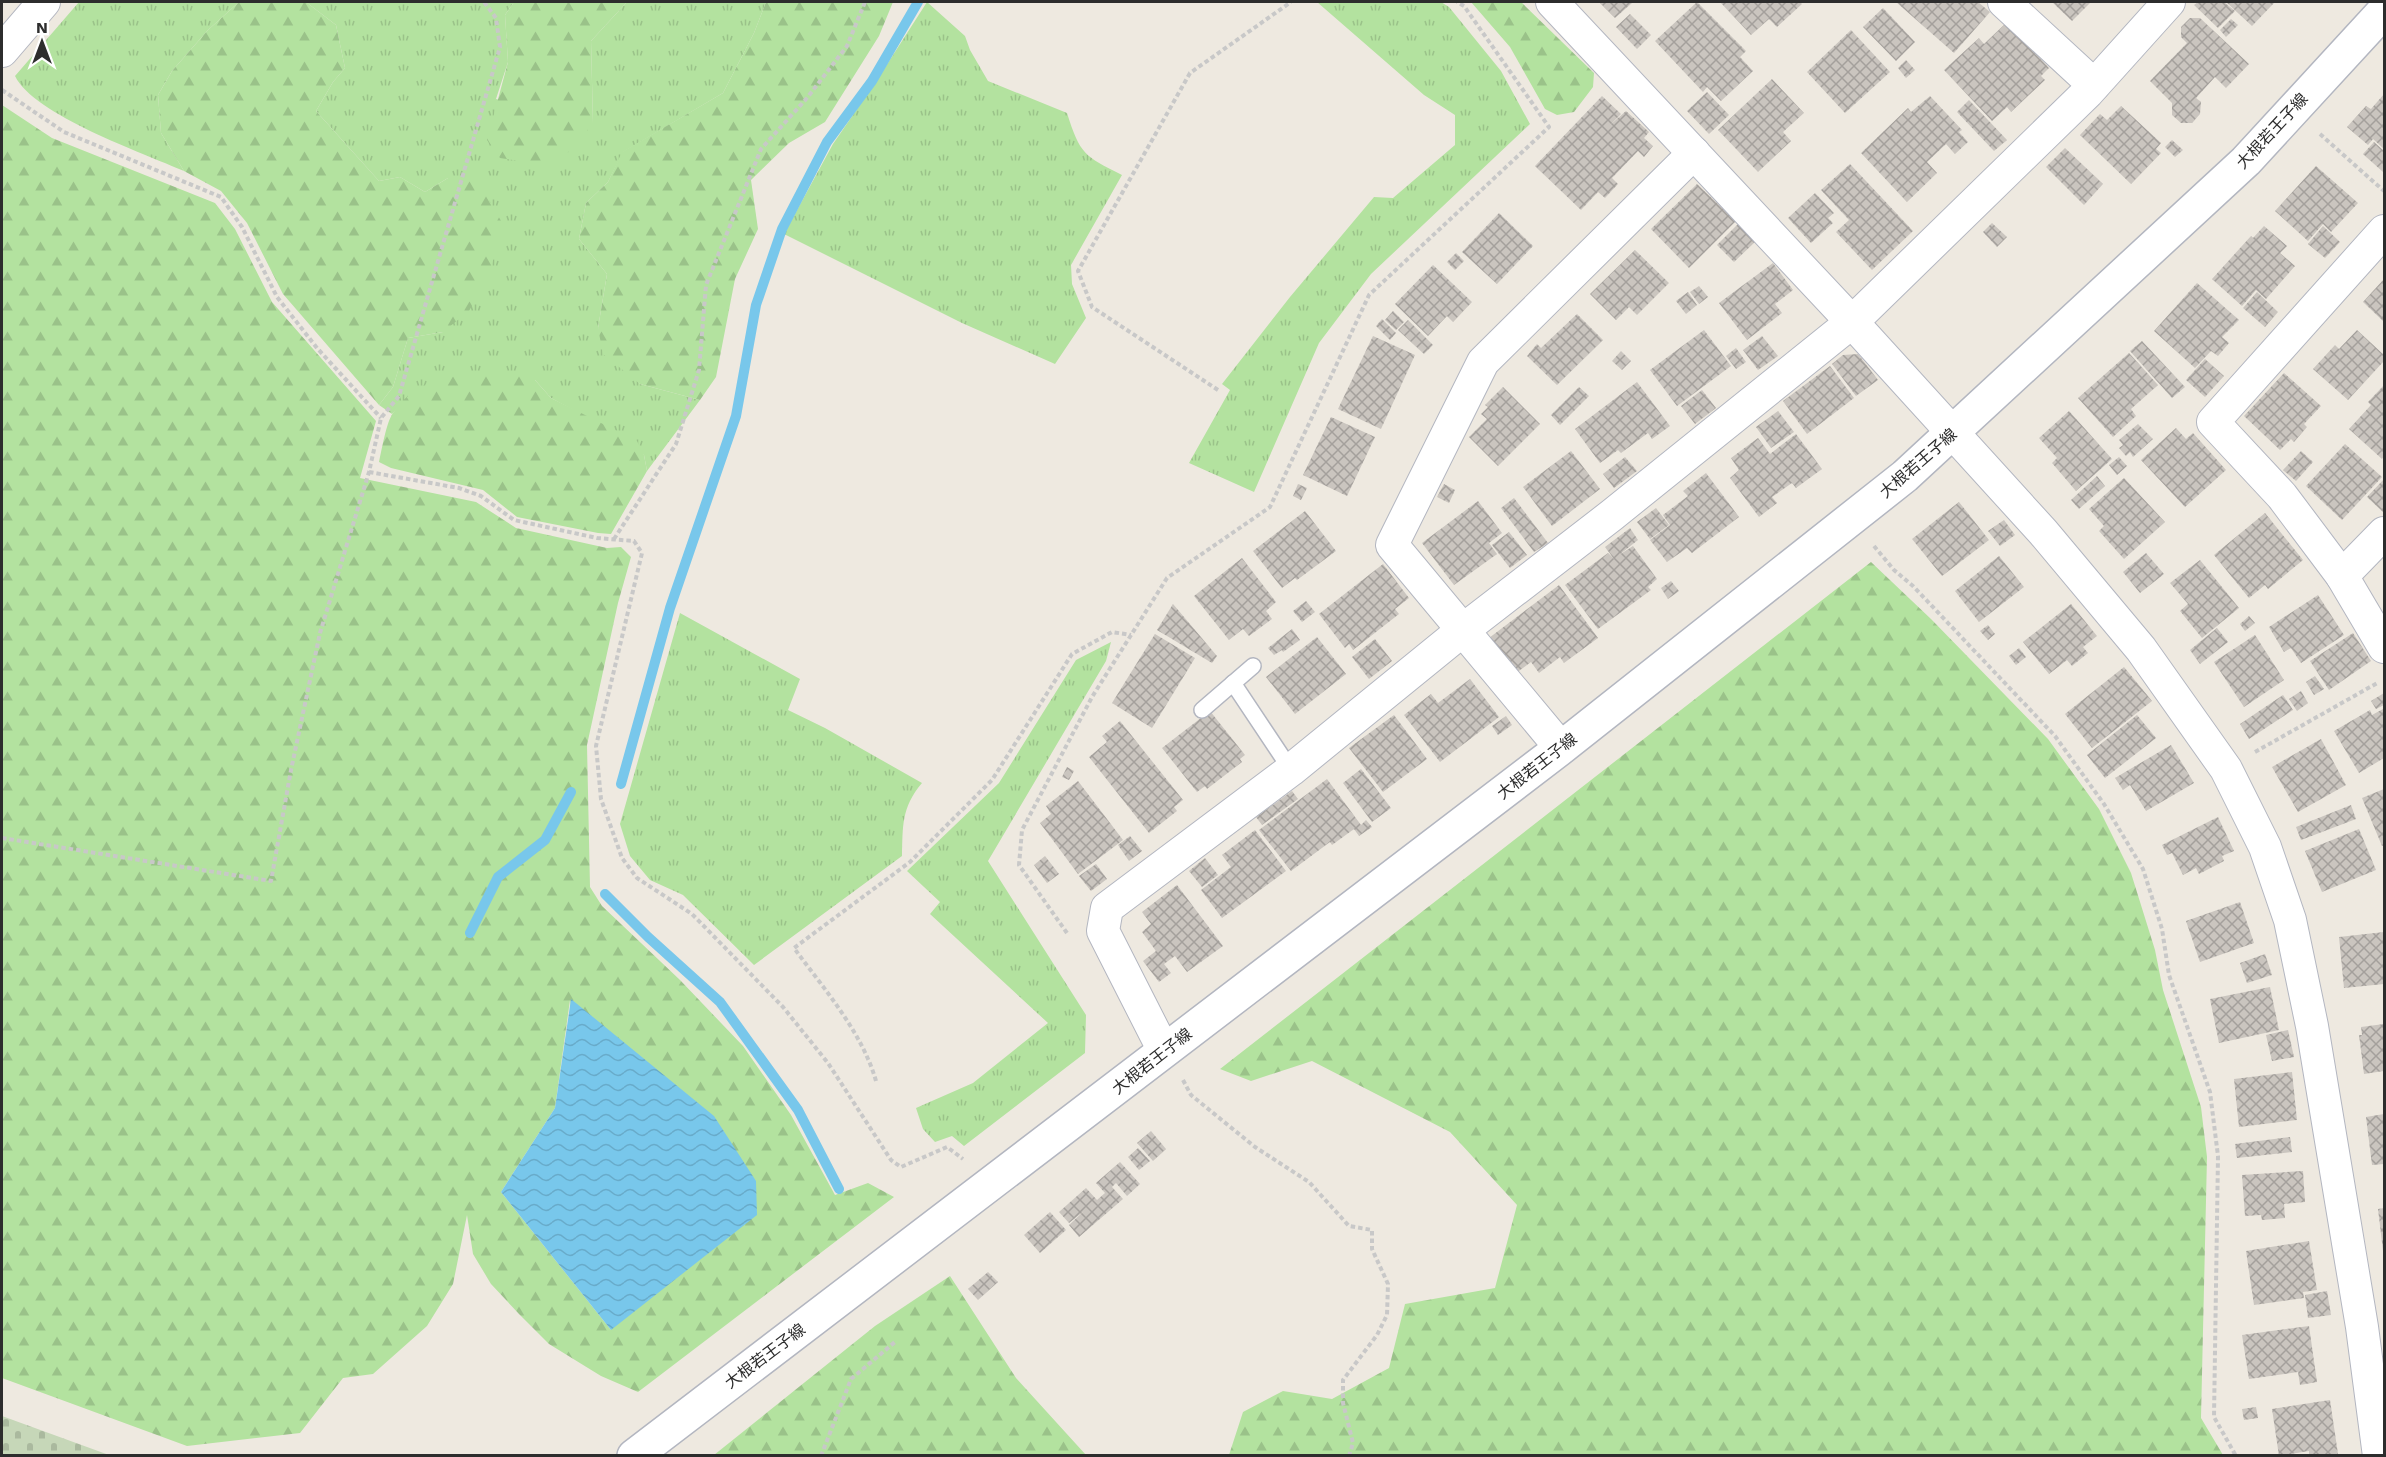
<svg xmlns="http://www.w3.org/2000/svg" width="2386" height="1457" font-family="'Work Sans','Noto Sans JP',sans-serif">
<defs>
<pattern id="grass-tufts" width="24" height="20" patternUnits="userSpaceOnUse" patternTransform="scale(1.5)"><rect width="24" height="20" fill="#b3e29f"/><path d="M3 7l-1-3M5 7V3M7 7l1-3M15 17l-1-3M17 17v-4M19 17l1-3" fill="none" stroke="#9ac289"/></pattern>
<pattern id="forest-firs" width="22" height="20" patternUnits="userSpaceOnUse" patternTransform="scale(1.5)"><rect width="22" height="20" fill="#b3e29f"/><path d="M5 1l3.5 6h-7zM16 11l3.5 6h-7z" fill="#9ac289"/></pattern>
<pattern id="cemetery-stones" width="16" height="16" patternUnits="userSpaceOnUse" patternTransform="scale(1.5)"><rect width="16" height="16" fill="#c6d7b8"/><path d="M2 7V4a2 2 0 0 1 4 0v3zM10 15v-3a2 2 0 0 1 4 0v3z" fill="#aab99e"/></pattern>
<pattern id="water-waves" width="16" height="10" patternUnits="userSpaceOnUse" patternTransform="scale(1.5)"><rect width="16" height="10" fill="#78c7eb"/><path d="M0 5q4-4 8 0t8 0" fill="none" stroke="#68abca"/></pattern>
<pattern id="building-cross-hatch" width="8" height="8" patternUnits="userSpaceOnUse" patternTransform="scale(1.5)"><rect width="8" height="8" fill="#cac5bf"/><path d="M0 0l8 8M0 8l8-8" fill="none" stroke="#a4a09c"/></pattern>
</defs>
<rect width="100%" height="100%" fill="#eee9e0"/>
<!-- grass -->
<g fill="url(#grass-tufts)">
<path d="M79 2H239L208 30 172 71 158 95 161 133 184 171C143 153 34 115 15 76Z"/>
<path d="M306 2H514L505 15 508 62 496 99 593 123 591 41 627 2H766L754 33 723 93 623 152 608 182 586 203 579 239 607 274 598 328 640 384 700 400 647 471 644 455 588 418 551 398 535 380 409 396 392 414 379 405 393 387 408 338 443 332 448 178 425 192 400 177 379 181 316 111 333 82 345 68 336 25Z"/>
<path d="M927 2 965 36 970 50 988 81 1067 113C1080 154 1084 156 1122 175L1071 265 1072 284 1086 318 1055 364 962 323 784 234 833 144 877 80Z"/>
<path d="M1317 2H1441L1449 7 1501 71 1530 124 1371 274 1319 343 1254 492 1189 463 1230 390 1222 384 1290 297 1374 197 1393 198 1455 145V115L1424 95Z"/>
<path d="M680 613 800 679 788 710 825 728 922 783C901 808 903 826 902 856L754 965 683 895 650 880 630 856 620 824Z"/>
<path d="M1111 642 1106 661 988 861 1086 1015 1085 1053 964 1146 952 1136 935 1142 923 1129 916 1108 973 1083 1048 1023 930 914 940 902 907 871 999 783 1076 660Z"/>
</g>
<!-- forest -->
<g fill="url(#forest-firs)" fill-rule="evenodd">
<path d="M239 2H306L336 25 345 68 333 82 316 111 379 181 400 177 425 192 448 178 475 176 504 226 488 276 469 311 443 332 408 338 393 387 379 405 283 294 247 223 221 191 184 171 161 133 158 95 172 71 208 30Z"/>
<path d="M514 2H627L591 41 593 123 572 150 546 165 500 158 487 140 508 62 505 15Z"/>
<path d="M766 2H893L879 36 825 122 789 143 751 180 758 229 735 279 716 377 700 400 640 384 603 354 598 328 607 274 579 239 586 203 608 182 622 152 723 93 754 33Z"/>
<path d="M1471 2H1521L1594 73 1593 87 1574 112 1557 115 1545 109 1510 47Z"/>
<path d="M2 105 52 138 215 203 235 229 272 302 376 421 360 478 476 502 516 528 607 548 621 547 631 557 618 603 587 745 590 887 602 906 680 980 743 1046 791 1115 835 1195 868 1183 894 1197 638 1392 601 1376 549 1344 519 1314 491 1284 473 1254 467 1215 453 1284 427 1326 373 1374 343 1378 300 1433 187 1446 2 1378ZM570 1000 611 1330 501 1192 555 1108Z"/>
<path d="M511 373 535 380 551 398 637 441 644 455 647 471 611 534 598 533 517 517 483 490 391 468 379 462C382 449 386 423 393 413 422 371 465 375 511 373Z"/>
<path d="M1871 562 1931 619 2048 739 2099 809 2131 873 2155 950 2163 990 2201 1107 2207 1157 2201 1418 2223 1455H1229L1243 1412 1283 1391 1332 1399 1389 1368 1405 1304 1495 1288 1517 1205 1450 1132 1312 1061 1251 1081 1220 1069Z"/>
<path d="M950 1276 1016 1378 1086 1455H714L875 1326Z"/>
</g>
<!-- cemetery -->
<path fill="url(#cemetery-stones)" d="M2 1416 109 1455H2Z"/>
<!-- water -->
<path fill="url(#water-waves)" d="M571 999 714 1116 756 1181 757 1215 611 1330 501 1192 555 1108Z"/>
<g fill="none" stroke-linecap="round" stroke-linejoin="round">
<!-- stream -->
<g stroke="#78c7eb" stroke-width="10">
<path d="M621 784 670 608 736 416 756 305 782 229 827 142 872 81 918 2"/>
<path d="M605 894 648 937 720 1002 798 1110 839 1189"/>
<path d="M470 933 498 877 545 840 571 792"/>
</g>
</g>
<!-- building -->
<g fill="url(#building-cross-hatch)">
<path d="M1599 2H1630L1632 3 1615 18Z"/>
<path d="M1697 2 1746 51 1740 57 1753 71 1721 101 1707 87 1703 92 1655 41Z"/>
<path d="M1720 2H1800L1802 4 1777 27 1769 19 1751 35Z"/>
<path d="M1896 2H1978L1990 12 1954 53Z"/>
<path d="M2052 2H2091L2072 21Z"/>
<path d="M2198 2H2224L2235 11 2218 28 2194 5Z"/>
<path d="M2226 2H2275L2252 26Z"/>
<path d="M1883 8 1915 42 1896 61 1863 27Z"/>
<path d="M1630 14 1651 35 1637 49 1616 27Z"/>
<path d="M2190 18H2200L2249 64 2226 88 2215 77 2196 98 2201 102 2200 114 2192 123H2181L2172 115V103L2150 81 2187 43 2181 37V27Z"/>
<path d="M2231 19 2238 25 2226 37 2220 30Z"/>
<path d="M2006 23 2049 68 2041 76 2045 80 2011 112 2007 107 1992 121 1944 70 1979 38 1984 44Z"/>
<path d="M1851 30 1890 72 1845 113 1807 72Z"/>
<path d="M1906 60 1915 70 1906 78 1898 68Z"/>
<path d="M1772 79 1804 113 1783 132 1791 141 1758 172 1718 130Z"/>
<path d="M1707 92 1729 115 1709 134 1687 111Z"/>
<path d="M2384 94V149L2373 139 2368 145 2347 127 2366 106 2371 109Z"/>
<path d="M1602 96 1621 114 1610 125 1626 111 1649 132 1644 138 1653 146 1644 157 1638 151 1612 178 1618 184 1605 198 1598 192 1581 210 1535 166Z"/>
<path d="M1930 96 1962 130 1959 132 1968 142 1955 154 1946 144 1927 162 1937 173 1907 202 1861 153 1908 108 1911 112Z"/>
<path d="M1969 100 2007 140 1994 151 1957 112Z"/>
<path d="M2121 106 2161 143 2156 149 2161 153 2131 184 2080 135 2100 114 2107 120Z"/>
<path d="M2172 140 2183 150 2175 157 2165 147Z"/>
<path d="M2374 142 2384 151 2383 172 2363 154Z"/>
<path d="M2065 148 2103 184 2084 205 2046 167Z"/>
<path d="M1850 164 1913 231 1872 270 1836 232 1849 220 1821 190Z"/>
<path d="M2316 166 2358 203 2331 232 2323 224 2308 241 2275 211Z"/>
<path d="M1697 184 1736 221 1689 268 1651 229Z"/>
<path d="M1815 193 1834 213 1828 218 1833 223 1811 243 1788 218Z"/>
<path d="M1499 213 1533 246 1497 284 1462 252Z"/>
<path d="M1992 223 2007 237 1997 247 1983 232Z"/>
<path d="M1738 224 1755 242 1734 262 1717 245Z"/>
<path d="M2264 226 2287 246 2280 253 2295 266 2266 299 2256 290 2242 306 2212 279 2251 236 2253 238Z"/>
<path d="M2323 226 2340 242 2325 258 2308 244Z"/>
<path d="M1635 250 1669 283 1637 315 1629 307 1616 320 1590 294Z"/>
<path d="M1456 253 1464 261 1455 270 1447 262Z"/>
<path d="M1773 263 1793 290 1775 304 1782 313 1747 340 1719 303Z"/>
<path d="M1433 265 1472 302 1453 322 1447 316 1428 336 1395 304Z"/>
<path d="M2384 279V322L2363 302Z"/>
<path d="M2197 283 2239 320 2222 337 2229 343 2218 356 2211 351 2195 368 2154 331Z"/>
<path d="M1699 286 1708 297 1699 304 1690 292Z"/>
<path d="M1688 292 1697 305 1686 314 1676 301Z"/>
<path d="M2257 292 2278 312 2265 327 2243 308Z"/>
<path d="M1393 311 1404 322 1396 330 1385 320Z"/>
<path d="M1577 314 1603 340 1557 385 1527 356 1537 344 1541 348Z"/>
<path d="M1382 319 1396 333 1390 340 1376 326Z"/>
<path d="M1408 320 1433 345 1424 354 1398 330Z"/>
<path d="M1704 330 1731 366 1677 406 1650 370Z"/>
<path d="M2357 330 2384 355V361L2348 400 2313 369 2335 345 2339 349Z"/>
<path d="M1373 336 1415 355 1381 429 1338 409Z"/>
<path d="M1762 336 1778 356 1758 370 1743 350Z"/>
<path d="M2142 341 2185 387 2172 398 2130 351Z"/>
<path d="M1736 348 1746 362 1736 369 1726 356Z"/>
<path d="M1621 351 1631 361 1622 370 1612 361Z"/>
<path d="M2129 353 2158 385 2131 409 2136 416 2113 437 2078 398Z"/>
<path d="M1858 354 1878 380 1856 396 1832 364 1843 355Z"/>
<path d="M2205 359 2224 376 2205 397 2186 380Z"/>
<path d="M1830 366 1854 398 1807 434 1783 401Z"/>
<path d="M2284 373 2321 406 2304 424 2307 427 2294 442 2291 439 2280 450 2244 416Z"/>
<path d="M1637 382 1670 426 1652 439 1648 433 1621 453 1618 450 1600 463 1575 429Z"/>
<path d="M2384 385V456L2382 459 2349 429 2371 405 2368 402Z"/>
<path d="M1503 387 1540 424 1498 466 1469 437 1487 419 1481 414 1488 407 1485 405Z"/>
<path d="M1579 387 1589 396 1560 425 1551 415Z"/>
<path d="M1702 390 1716 408 1695 424 1681 406Z"/>
<path d="M1778 411 1794 432 1771 448 1756 427Z"/>
<path d="M2069 411 2112 459 2076 491 2052 463 2057 458 2039 438Z"/>
<path d="M1331 417 1375 437 1347 496 1303 475Z"/>
<path d="M2138 424 2153 439 2133 457 2130 452 2126 456 2119 448 2123 445 2119 440Z"/>
<path d="M2176 428 2186 439 2193 433 2226 470 2185 507 2141 460Z"/>
<path d="M1796 434 1822 469 1796 488 1792 483 1772 497 1777 503 1759 517 1730 478 1739 470 1731 458 1758 438 1770 454Z"/>
<path d="M2345 444 2382 477 2342 520 2306 486Z"/>
<path d="M1571 451 1600 489 1552 526 1523 487Z"/>
<path d="M2301 451 2313 462 2296 481 2283 470Z"/>
<path d="M1625 457 1637 471 1614 488 1603 474Z"/>
<path d="M2119 457 2127 466 2117 475 2109 465Z"/>
<path d="M1706 473 1739 517 1692 553 1687 548 1667 562 1650 540 1670 525 1663 515 1688 496 1683 491Z"/>
<path d="M2097 476 2105 486 2079 509 2071 500Z"/>
<path d="M2124 478 2165 522 2124 559 2099 531 2104 526 2089 509Z"/>
<path d="M2384 479V513L2367 497Z"/>
<path d="M1298 484 1307 488 1301 500 1293 496Z"/>
<path d="M1444 484 1455 490 1449 503 1437 497Z"/>
<path d="M1514 498 1548 543 1534 552 1501 508Z"/>
<path d="M1478 501 1502 533 1489 543 1497 554 1454 585 1422 543Z"/>
<path d="M1959 502 1989 540 1942 576 1912 539Z"/>
<path d="M1656 508 1669 525 1650 539 1637 522Z"/>
<path d="M1305 511 1336 551 1297 580 1295 578 1282 588 1253 551Z"/>
<path d="M2265 513 2303 560 2268 589 2265 585 2249 598 2214 555Z"/>
<path d="M2004 520 2015 535 2000 546 1988 531Z"/>
<path d="M1630 528 1638 540 1619 555 1633 546 1657 579 1648 587 1651 590 1598 629 1565 585 1608 553 1614 559 1605 547Z"/>
<path d="M1509 532 1527 555 1510 568 1492 545Z"/>
<path d="M2146 553 2164 574 2140 593 2123 572Z"/>
<path d="M1999 556 2024 587 1979 622 1955 591Z"/>
<path d="M1242 558 1276 602 1266 611 1272 619 1249 636 1243 629 1229 640 1194 596Z"/>
<path d="M2200 560 2239 608 2202 638 2180 611 2188 604 2170 583Z"/>
<path d="M1383 564 1409 598 1395 609 1399 614 1353 650 1349 644 1345 648 1319 614Z"/>
<path d="M1671 581 1679 591 1668 599 1661 588Z"/>
<path d="M1559 585 1598 638 1564 663 1560 657 1539 673 1531 662 1512 676 1485 641Z"/>
<path d="M2318 595 2344 635 2301 663 2291 648 2284 652 2269 627Z"/>
<path d="M1306 601 1315 612 1302 622 1293 611Z"/>
<path d="M1173 604 1217 656 1212 663 1157 630Z"/>
<path d="M2071 604 2097 636 2083 647 2088 653 2072 666 2067 660 2049 674 2023 642Z"/>
<path d="M2249 616 2255 623 2245 631 2240 624Z"/>
<path d="M1988 625 1995 634 1988 640 1980 631Z"/>
<path d="M2217 628 2228 642 2200 664 2190 650Z"/>
<path d="M1292 629 1300 640 1283 652 1282 650 1274 655 1268 648Z"/>
<path d="M2353 633 2371 661 2329 690 2310 661Z"/>
<path d="M1155 634 1195 658 1152 728 1112 703Z"/>
<path d="M2255 635 2284 680 2244 707 2214 662Z"/>
<path d="M1317 637 1346 674 1295 714 1266 677Z"/>
<path d="M1375 639 1392 661 1369 679 1352 657Z"/>
<path d="M2019 648 2026 657 2016 665 2009 656Z"/>
<path d="M2124 667 2152 701 2092 748 2065 714Z"/>
<path d="M2315 676 2324 689 2314 695 2306 682Z"/>
<path d="M1470 679 1499 717 1440 762 1404 715 1431 694 1438 703Z"/>
<path d="M2301 691 2308 703 2297 711 2289 699Z"/>
<path d="M2384 693V705L2376 709 2371 701Z"/>
<path d="M2283 695 2293 710 2249 739 2240 724Z"/>
<path d="M2383 709 2384 758 2359 773 2334 731 2370 710 2372 715Z"/>
<path d="M1210 711 1245 755 1240 759 1242 762 1207 789 1205 786 1197 792 1162 748Z"/>
<path d="M1394 715 1427 759 1383 792 1349 748Z"/>
<path d="M2137 715 2156 738 2105 778 2087 755Z"/>
<path d="M1506 716 1512 725 1498 735 1492 726Z"/>
<path d="M1120 721 1183 800 1174 807 1177 811 1149 833 1089 757 1107 742 1102 736Z"/>
<path d="M2321 739 2346 785 2298 812 2272 767Z"/>
<path d="M2171 745 2194 783 2146 811 2130 785 2123 790 2115 778Z"/>
<path d="M1067 767 1074 771 1069 780 1062 777Z"/>
<path d="M1361 769 1391 808 1372 822 1343 783Z"/>
<path d="M1327 779 1361 825 1366 820 1372 827 1359 836 1354 829 1332 845 1330 842 1291 871 1259 830Z"/>
<path d="M1078 781 1123 840 1078 874 1040 823 1051 814 1046 806Z"/>
<path d="M2384 789V845L2382 846 2362 798Z"/>
<path d="M1292 791 1298 799 1262 825 1256 817Z"/>
<path d="M2351 805 2356 819 2301 840 2296 827Z"/>
<path d="M2218 817 2234 851 2222 856 2224 861 2199 874 2196 868 2183 875 2172 853 2167 855 2162 845Z"/>
<path d="M2359 829 2376 870 2322 892 2305 851Z"/>
<path d="M1255 830 1286 871 1222 918 1201 890 1231 867 1222 855Z"/>
<path d="M1130 836 1142 851 1129 861 1118 845Z"/>
<path d="M1045 856 1059 874 1047 883 1034 865Z"/>
<path d="M1205 858 1218 875 1202 887 1189 871Z"/>
<path d="M1096 864 1107 879 1091 891 1079 876Z"/>
<path d="M1177 885 1223 946 1187 972 1175 956 1164 964 1171 973 1159 982 1143 961 1156 951 1142 932 1151 924 1142 912Z"/>
<path d="M2240 902 2254 943 2200 962 2186 921Z"/>
<path d="M2384 932V984L2344 988 2339 937Z"/>
<path d="M2265 954 2272 975 2247 983 2240 963Z"/>
<path d="M2270 987 2279 1030 2219 1043 2210 999Z"/>
<path d="M2384 1024V1071L2364 1074 2359 1035H2362L2361 1027Z"/>
<path d="M2288 1030 2294 1057 2272 1061 2266 1035Z"/>
<path d="M2292 1072 2297 1120 2239 1127 2234 1079Z"/>
<path d="M2384 1114V1164L2372 1165 2366 1117Z"/>
<path d="M1151 1131 1166 1149 1153 1161 1137 1143Z"/>
<path d="M2290 1137 2292 1152 2237 1158 2235 1144Z"/>
<path d="M1138 1148 1150 1161 1139 1170 1128 1157Z"/>
<path d="M1120 1162 1140 1184 1127 1196 1116 1183 1112 1187 1123 1199 1079 1237 1069 1225 1084 1211 1069 1223 1059 1212 1086 1188 1097 1200 1105 1193 1096 1183Z"/>
<path d="M2303 1171 2305 1202 2284 1204 2285 1218 2262 1220 2261 1215 2245 1216 2242 1175Z"/>
<path d="M2384 1208V1251H2383L2378 1209Z"/>
<path d="M1050 1212 1066 1230 1040 1253 1024 1235Z"/>
<path d="M2309 1241 2317 1290 2303 1292 2304 1298 2254 1305 2246 1251Z"/>
<path d="M988 1272 998 1282 978 1300 968 1289Z"/>
<path d="M2327 1291 2331 1315 2308 1318 2305 1295Z"/>
<path d="M2309 1326 2317 1382 2300 1385 2298 1372 2249 1379 2242 1335Z"/>
<path d="M2330 1400 2338 1454 2309 1456V1451L2279 1456 2272 1409Z"/>
<path d="M2256 1407 2258 1418 2244 1420 2242 1409Z"/>
</g>
<g fill="none" stroke-linecap="round" stroke-linejoin="round">
<!-- lane casing -->
<g stroke="#b3b6c0" stroke-width="18">
<g id="lane">
<path d="M1233 683 1291 770"/>
<path d="M1202 710 1253 666"/>
</g>
</g>
<!-- street casing -->
<g stroke="#b3b6c0" stroke-width="34">
<g id="street">
<path d="M1552 2 1852 322 2043 532 2141 649 2226 769 2265 847 2290 920 2312 1026 2362 1327 2379 1456"/>
<path d="M2004 2 2094 85"/>
<path d="M2 51 44 2"/>
<path d="M2384 231 2213 422 2282 496 2342 576 2384 647"/>
<path d="M2342 576 2384 533"/>
<path d="M1561 748 1392 545 1483 362 1694 153"/>
<path d="M1164 1051 1103 931 1107 908 1291 770 1463 630 1612 515 1852 322 2088 92 2169 2"/>
</g>
</g>
<!-- secondary casing -->
<g stroke="#b3b6c0" stroke-width="36">
<path id="secondary" d="M634 1456 1561 748 1905 476 2246 161 2384 11"/>
</g>
<!-- path -->
<g stroke="#c8c8c8" stroke-width="4" stroke-dasharray="4.5 3" stroke-linecap="butt">
<path d="M2 90 64 132 221 197 242 227 277 297 317 348 381 418"/>
<path d="M2320 134 2384 191"/>
<path d="M1218 390 1092 307 1078 271 1190 73 1291 2"/>
<path d="M369 472 459 488 481 496 514 520 597 538 634 541 642 553 596 746 601 799 622 858 637 878 692 914 783 1007 828 1063 891 1160 901 1167 947 1147 963 1159"/>
<path d="M614 539 676 444 699 370 706 285 761 149 807 98 847 46 865 2"/>
<path d="M1874 546 1894 570 1913 586 2055 736 2104 804 2143 869 2162 929 2169 975 2210 1092 2218 1156 2214 1417 2236 1456"/>
<path d="M2255 752 2379 682"/>
<path d="M2 838 271 881 291 770 320 633 369 472 381 418 399 396 500 47 496 18 484 2"/>
<path d="M1067 933 1019 865 1022 830 1092 697 1167 578 1270 507 1369 295 1549 127 1464 6 1457 2"/>
<path d="M1183 1080 1191 1095 1255 1147 1309 1182 1349 1226 1372 1230V1249L1388 1284 1387 1315 1377 1335 1343 1380V1403L1353 1443 1349 1456"/>
<path d="M876 1081C862 1032 824 989 794 948L910 862 992 780 1072 654 1112 632 1131 635"/>
<path d="M821 1456 851 1379 895 1342"/>
</g>
<!-- lane -->
<use href="#lane" stroke="#fff" stroke-width="15"/>
<!-- street -->
<use href="#street" stroke="#fff" stroke-width="32"/>
<!-- secondary -->
<use href="#secondary" stroke="#fff" stroke-width="33"/>
</g>
<g text-anchor="middle" dominant-baseline="central" stroke-width="4.5" stroke-linejoin="round" paint-order="stroke">
<!-- street labels -->
<g font-size="16" fill="#2d2d2d" stroke="#fff">
<text transform="translate(2272 131) rotate(-47)">大根若王子線</text>
<text transform="translate(1918 463) rotate(-41)">大根若王子線</text>
<text transform="translate(1537 766) rotate(-38)">大根若王子線</text>
<text transform="translate(1152 1061) rotate(-38)">大根若王子線</text>
<text transform="translate(765 1356) rotate(-37)">大根若王子線</text>
</g>
</g>
<!-- border -->
<rect width="2386" height="1457" fill="none" stroke="#2d2d2d" stroke-width="6"/>
<!-- north arrow -->
<g transform="translate(42 42)" stroke="#ffffff" stroke-width="4.5" paint-order="stroke">
<path d="M0-4.5L10 22L0 15L-10 22Z" fill="#2d2d2d"/>
<text y="-9" font-size="16" font-weight="bold" text-anchor="middle" fill="#2d2d2d">N</text>
</g>
</svg>
